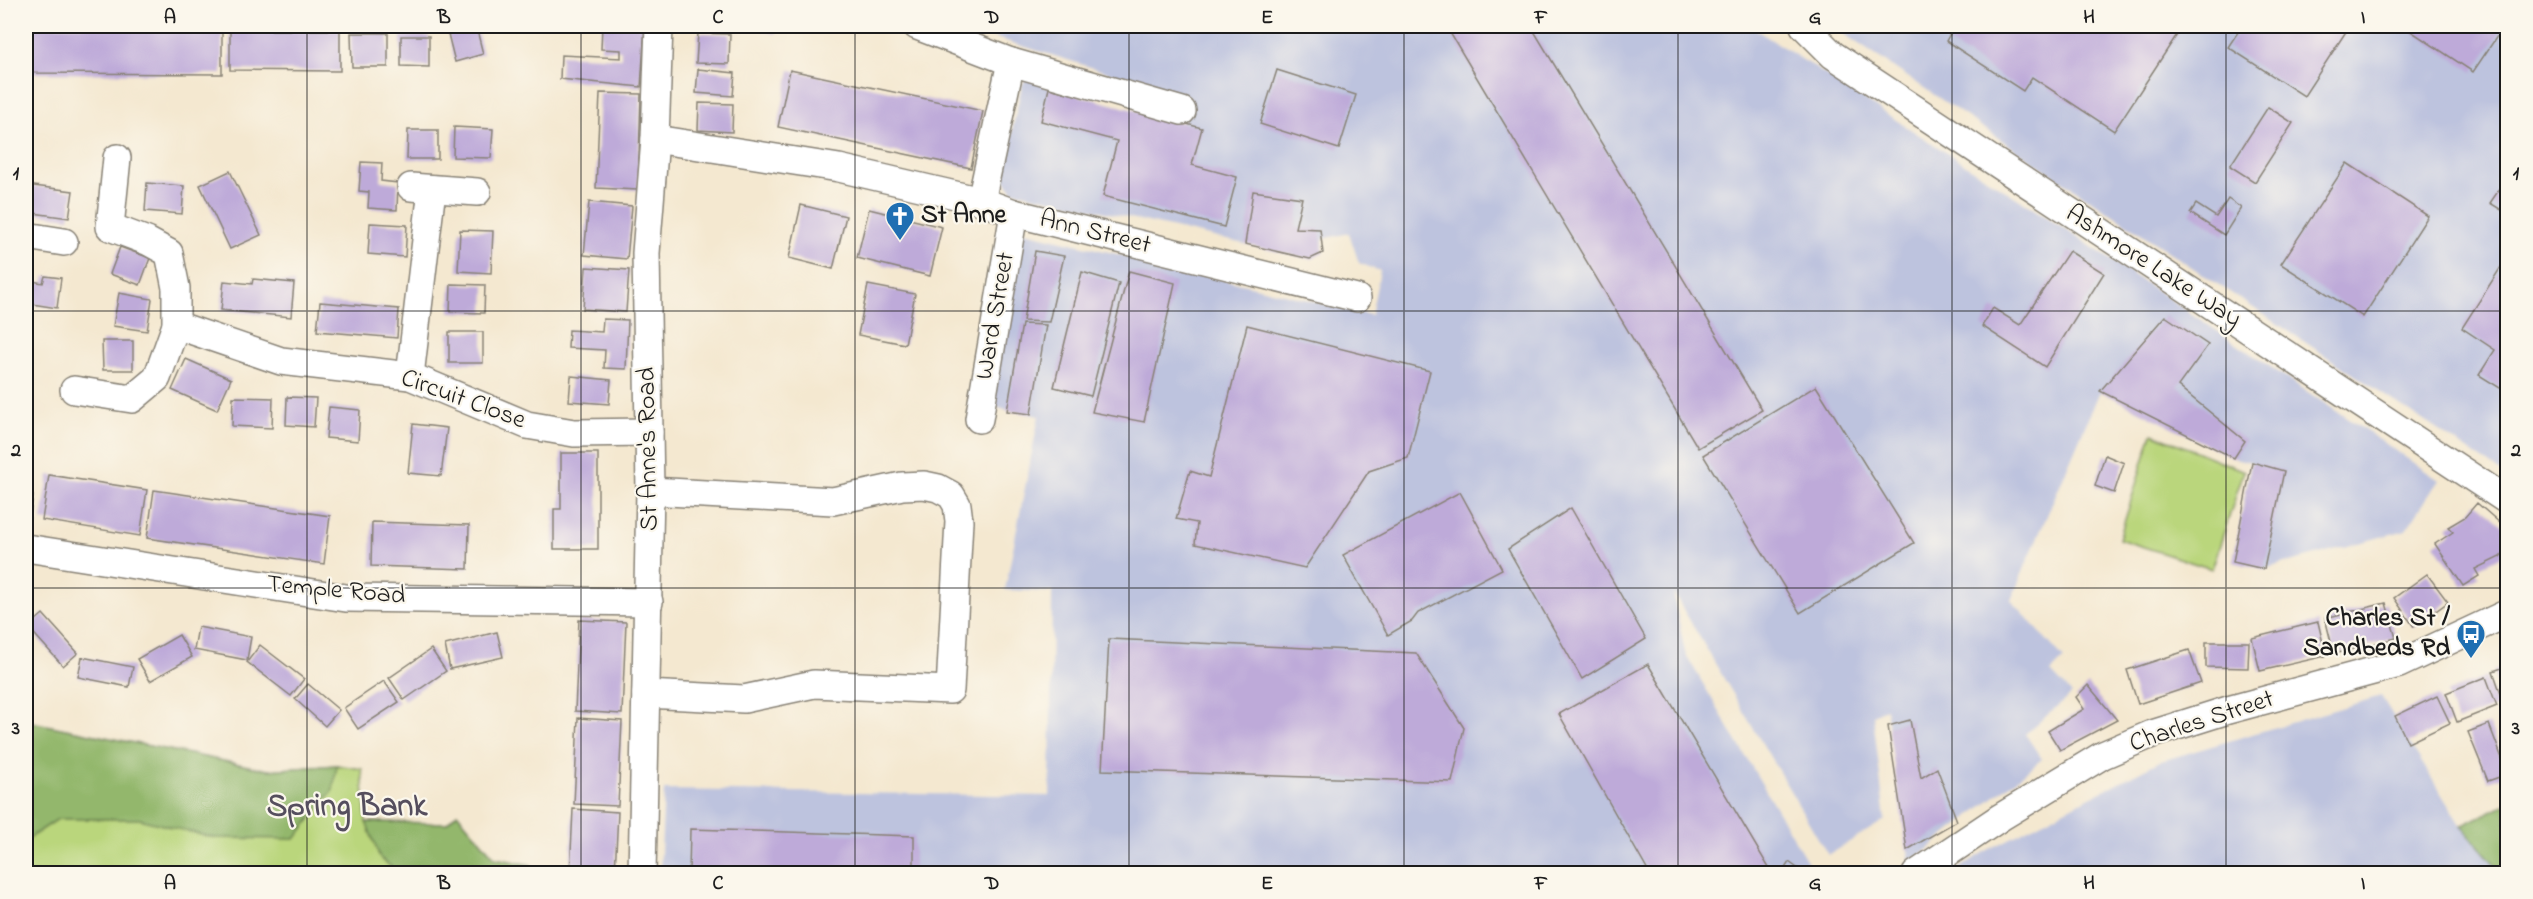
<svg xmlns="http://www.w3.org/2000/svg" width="2533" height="899" font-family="'Indie Flower',sans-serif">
<rect width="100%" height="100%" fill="#fbf7ec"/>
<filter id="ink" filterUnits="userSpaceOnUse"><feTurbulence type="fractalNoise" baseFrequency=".0167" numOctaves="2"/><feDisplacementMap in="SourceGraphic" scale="12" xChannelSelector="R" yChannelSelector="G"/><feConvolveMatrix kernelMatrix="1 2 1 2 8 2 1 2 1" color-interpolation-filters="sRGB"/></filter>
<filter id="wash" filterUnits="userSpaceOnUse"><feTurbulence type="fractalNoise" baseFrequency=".008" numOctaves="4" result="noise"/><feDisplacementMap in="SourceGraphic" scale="24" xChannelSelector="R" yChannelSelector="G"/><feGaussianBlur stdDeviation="1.35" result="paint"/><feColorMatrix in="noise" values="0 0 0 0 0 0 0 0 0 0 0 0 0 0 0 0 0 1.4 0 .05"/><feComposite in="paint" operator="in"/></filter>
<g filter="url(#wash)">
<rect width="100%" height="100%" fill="#f4e8d0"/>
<!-- industrial -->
<g fill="#bdc3de">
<path d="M958 26H1750L2071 233 2439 480 2406 530 2264 569 2233 562 2251 462 2234 458 2100 391 2011 600 2064 659 2051 672 2072 694 2025 734 2042 759 1910 863 1886 708 1873 715 1885 820 1828 855 1673 592 1685 653 1814 873 660 874 664 790 1050 796 1052 592 1005 590 1039 416 989 406 1021 231 1371 315 1380 271 1359 263 1349 233 1323 239V253L1310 259 1013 191 1002 177 1022 85 1027 78 1050 88 1183 123 1190 98Z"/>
<path d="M1832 26H2507V476L2065 183Z"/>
<path d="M2381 696 2461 826 2499 870 2496 874H1950L1988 850 2158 762Z"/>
</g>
<!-- green -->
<g fill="#bad67c" stroke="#6b794c" stroke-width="1.5">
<path d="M2152 433 2244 471 2212 569 2119 539Z"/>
<path d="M26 721 268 770 337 765 362 769 366 822 447 823 457 813 495 858 531 865 532 873H26Z"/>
</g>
<!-- forest -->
<g fill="#93b76c" stroke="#586a44" stroke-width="1.5">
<path d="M26 721 268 770 337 765 333 790 295 839 214 838 139 819H58L26 840Z"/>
<path d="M2507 803V873H2496L2499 869 2461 826Z"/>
<path d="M457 813 495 858 531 865 532 873H399L380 858 366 822 447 823Z"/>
</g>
<g id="blocks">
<!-- building -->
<g fill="#beaad9">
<path d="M26 26H222V74L26 73Z"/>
<path d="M466 26H476L483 54 455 62 447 30Z"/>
<path d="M602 26H645L641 87 560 79 561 55 621 58V50L601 49Z"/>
<path d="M749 26H778L775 34Z"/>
<path d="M1446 26H1531L1762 410 1698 448Z"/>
<path d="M1952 26H2180L2182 27 2114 131 2032 77 2023 91 1946 41 1954 27Z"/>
<path d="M2242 26H2340L2347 30 2304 96 2228 47Z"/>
<path d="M2403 26H2504L2473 72Z"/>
<path d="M230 30H340V71L230 70Z"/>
<path d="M351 33H388V67H352Z"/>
<path d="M698 33 730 34 729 64 696 63Z"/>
<path d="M401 36H429V67L401 66Z"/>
<path d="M698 69 735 73 733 96 696 93Z"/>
<path d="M790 70 983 111 971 168 778 127Z"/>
<path d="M1277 70 1356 95 1339 149 1260 124Z"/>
<path d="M1049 88 1202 128 1192 165 1237 177 1224 227 1103 196 1117 141 1041 121Z"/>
<path d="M600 93 641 94 638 190 596 188Z"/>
<path d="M699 103 733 104 732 132 698 130Z"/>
<path d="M2268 107 2293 123 2255 182 2230 166Z"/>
<path d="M454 127 493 129 491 158 453 157Z"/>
<path d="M408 130H438V159H407Z"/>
<path d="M361 162 382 163 381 181 398 183 397 210 368 208 369 192 359 191Z"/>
<path d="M2347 163 2428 216 2363 317 2281 264Z"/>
<path d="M230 171 261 235 230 249 200 185Z"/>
<path d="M2505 181 2508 183V214L2490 203Z"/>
<path d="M147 183 184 186 182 214 145 211Z"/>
<path d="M26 185 73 191 69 218 26 212Z"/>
<path d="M1253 191 1302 198 1295 228 1320 229 1323 253 1310 259 1245 244Z"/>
<path d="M2228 199 2241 208 2224 235 2190 213 2196 204 2216 217Z"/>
<path d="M589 202 632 206 627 259 584 255Z"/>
<path d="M801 205 846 216 833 269 789 258Z"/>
<path d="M869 209 942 227 930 276 857 258Z"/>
<path d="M370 223 407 225 405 257 368 254Z"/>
<path d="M460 230 493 231 491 273 458 271Z"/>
<path d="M120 247 150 258 140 285 110 274Z"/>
<path d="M1035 251 1064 256 1049 322 1023 321Z"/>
<path d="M2069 251 2104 273 2045 367 1982 326 1993 308 2020 325Z"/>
<path d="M2508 256V393L2479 375 2495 350 2462 328Z"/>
<path d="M586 267 629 270 626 312 583 309Z"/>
<path d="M1129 271 1175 283 1144 422 1092 412Z"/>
<path d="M1082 272 1119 283 1091 396 1054 387Z"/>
<path d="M45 276 61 278 57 308 26 303V280L43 283Z"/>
<path d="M253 279 294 283 291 317 221 310 224 281 252 284Z"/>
<path d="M451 284 485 285 484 313 450 312Z"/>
<path d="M868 285 915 294 905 344 858 335Z"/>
<path d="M119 293 152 299 147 331 113 326Z"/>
<path d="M320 302 399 309 397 338 317 331Z"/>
<path d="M2165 316 2208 345 2178 386 2245 441 2234 458 2100 391Z"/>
<path d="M603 319 628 320 626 369 604 368 605 350 568 348 569 330 602 332Z"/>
<path d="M1022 324 1046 325 1031 414 1007 411Z"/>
<path d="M1247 325 1430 371 1408 458 1369 471 1305 568 1195 544 1197 523 1176 519 1190 471 1209 477Z"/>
<rect x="449" y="332" width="34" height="31"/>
<path d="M102 341H133V370H103Z"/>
<path d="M186 359 231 379 217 410 172 390Z"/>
<path d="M571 376 611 380 609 404 569 401Z"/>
<path d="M1816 386 1914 543 1800 613 1703 455Z"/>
<path d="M233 397 273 398 272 428 232 426Z"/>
<path d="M287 397 316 398 314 427 286 425Z"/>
<path d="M329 407 360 410 358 441 326 438Z"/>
<path d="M413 424 447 428 441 476 408 473Z"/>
<path d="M561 453H598V549H554V509H561Z"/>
<path d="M2105 455 2124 463 2114 493 2095 486Z"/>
<path d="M2252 462 2284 471 2264 569 2233 562Z"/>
<path d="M49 475 147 490 140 536 42 520Z"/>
<path d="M154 490 330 516 324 564 147 538Z"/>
<path d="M1460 492 1502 569 1418 613 1412 621 1388 635 1343 555Z"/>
<path d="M26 495 33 496 29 521 26 520Z"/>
<path d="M2477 503 2508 530V548L2500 557 2475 569 2479 576 2463 586 2435 544 2453 532 2448 527 2465 517Z"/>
<path d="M1571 508 1646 639 1582 679 1508 549Z"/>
<path d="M372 522 469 525 468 569 371 566Z"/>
<path d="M2427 574 2448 602 2414 627 2394 598Z"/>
<path d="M26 601 32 602 29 622H26Z"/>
<path d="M2386 603 2396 638 2334 654 2325 618Z"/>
<path d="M43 614 78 653 63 666 28 627Z"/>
<path d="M579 620 626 622 622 714 575 711Z"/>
<path d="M2318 622 2326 656 2260 671 2252 638Z"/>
<path d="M198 627 251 637 247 660 194 650Z"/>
<path d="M497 632 503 657 450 669 445 645Z"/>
<path d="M179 635 192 657 150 681 137 659Z"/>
<path d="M1109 639 1416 653 1464 728 1452 782 1102 770Z"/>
<path d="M2206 642H2249L2248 668 2206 667Z"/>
<path d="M260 645 304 679 291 696 247 662Z"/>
<path d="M431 649 446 671 404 700 389 678Z"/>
<path d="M2189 650 2201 683 2138 704 2127 670Z"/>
<path d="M82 657 133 667 129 687 78 677Z"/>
<path d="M1648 664 1772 873H1649L1559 714Z"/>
<path d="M2508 666V695L2502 697 2493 671Z"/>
<path d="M2486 677 2497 706 2457 722 2446 693Z"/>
<path d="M384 681 399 702 358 729 344 708Z"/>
<path d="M308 684 339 710 325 726 295 699Z"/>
<path d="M2088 685 2117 720 2060 750 2048 731 2084 709 2076 697Z"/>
<path d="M2437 696 2450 723 2408 743 2395 716Z"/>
<path d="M578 718 622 721 618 806 574 804Z"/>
<path d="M1910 720 1921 778 1937 768 1957 821 1907 850 1888 726Z"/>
<path d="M2489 724 2508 774 2488 781 2468 732Z"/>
<path d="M573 809 618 812 615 873H570Z"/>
<path d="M690 829 914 836V873H857L801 869 802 873H689Z"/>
<path d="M1789 862 1804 873H1782Z"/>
</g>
</g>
</g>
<g filter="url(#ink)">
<use href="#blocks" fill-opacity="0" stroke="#888276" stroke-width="1.5"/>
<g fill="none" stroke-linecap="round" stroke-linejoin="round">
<!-- minor casing -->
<g stroke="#888276" stroke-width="30">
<g id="minor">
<path d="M917 26 1011 62 1182 111"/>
<path d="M1804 26 1833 55 2508 501"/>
<path d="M655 139 839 168 981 201 1014 213 1357 298"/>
<path d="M411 187 477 192"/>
<path d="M981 201 1011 62"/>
<path d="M26 236 64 242"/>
<path d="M176 325 281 361 410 376 527 425 574 433 649 432"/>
<path d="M410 376 432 189"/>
<path d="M74 390 132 399 157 378 176 325V288L169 253 147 241 110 227 117 158"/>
<path d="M979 419 1014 213"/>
<path d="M26 548 346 598 649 602"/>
<path d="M646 694 744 699 814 684 950 690 959 521 957 505 951 495 938 488 924 485 902 486 833 501 650 491"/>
<path d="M642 874 650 491 646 253 655 139 659 26"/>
<path d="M1916 874 2001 817 2103 755 2152 734 2228 710 2399 664 2508 613"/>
</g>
</g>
<!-- minor -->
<use href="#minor" stroke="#fff" stroke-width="27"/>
</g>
</g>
<!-- grid -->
<path fill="none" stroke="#1c1c1c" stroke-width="1.5" stroke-opacity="0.55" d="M307 26V874M581 26V874M855 26V874M1129 26V874M1404 26V874M1678 26V874M1952 26V874M2226 26V874M26 311H2508M26 588H2508"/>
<!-- icons -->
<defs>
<g id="church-pin" transform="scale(1.5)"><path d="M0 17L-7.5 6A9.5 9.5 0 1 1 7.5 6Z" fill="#1f6fb2" stroke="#fbf7ec"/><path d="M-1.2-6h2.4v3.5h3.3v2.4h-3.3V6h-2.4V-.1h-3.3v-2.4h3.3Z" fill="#fff"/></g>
<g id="bus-pin" transform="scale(1.5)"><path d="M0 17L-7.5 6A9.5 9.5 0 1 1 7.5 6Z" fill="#1f6fb2" stroke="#fbf7ec"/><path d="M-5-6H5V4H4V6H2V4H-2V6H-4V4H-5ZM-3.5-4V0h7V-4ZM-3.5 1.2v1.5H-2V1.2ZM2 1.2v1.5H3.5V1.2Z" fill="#fff"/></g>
</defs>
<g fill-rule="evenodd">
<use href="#church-pin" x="900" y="216"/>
<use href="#bus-pin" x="2471" y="634"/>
</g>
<g text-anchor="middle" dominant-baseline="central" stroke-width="4.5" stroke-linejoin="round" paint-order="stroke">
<!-- poi labels -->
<g font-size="26" font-weight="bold" fill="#1c1c1c" stroke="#fbf7ec" text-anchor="start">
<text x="921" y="216">St Anne</text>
<text x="2450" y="619" text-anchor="end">Charles St /<tspan x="2450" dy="30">Sandbeds Rd</tspan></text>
</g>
<!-- street labels -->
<g font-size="26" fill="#1c1c1c" stroke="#fbf7ec">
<text transform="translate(1095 233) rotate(14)">Ann Street</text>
<text transform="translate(2153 267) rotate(33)">Ashmore Lake Way</text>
<text transform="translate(996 316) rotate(-80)">Ward Street</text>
<text transform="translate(463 400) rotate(20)">Circuit Close</text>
<text transform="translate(649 449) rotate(-91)">St Anne's Road</text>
<text transform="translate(336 591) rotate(5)">Temple Road</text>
<text transform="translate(2202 722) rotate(-18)">Charles Street</text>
</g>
<!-- district labels -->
<g font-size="32" font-weight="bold" fill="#554e5e" stroke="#fbf7ec">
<text x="347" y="807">Spring Bank</text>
</g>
</g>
<!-- margin -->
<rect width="2533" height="899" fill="none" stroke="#fbf7ec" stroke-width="66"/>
<rect x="33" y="33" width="2467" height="833" fill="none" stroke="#1c1c1c" stroke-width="2"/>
<g font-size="20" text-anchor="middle" font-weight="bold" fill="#1c1c1c">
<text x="170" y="23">A</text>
<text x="444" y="23">B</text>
<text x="718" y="23">C</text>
<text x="992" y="23">D</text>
<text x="1267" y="23">E</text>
<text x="1541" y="23">F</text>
<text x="1815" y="23">G</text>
<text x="2089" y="23">H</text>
<text x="2363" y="23">I</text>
<text x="16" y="179">1</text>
<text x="2516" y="179">1</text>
<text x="16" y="456">2</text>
<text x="2516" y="456">2</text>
<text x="16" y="734">3</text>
<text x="2516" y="734">3</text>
<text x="170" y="889">A</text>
<text x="444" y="889">B</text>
<text x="718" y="889">C</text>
<text x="992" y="889">D</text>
<text x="1267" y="889">E</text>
<text x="1541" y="889">F</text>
<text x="1815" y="889">G</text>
<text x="2089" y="889">H</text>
<text x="2363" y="889">I</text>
</g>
</svg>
